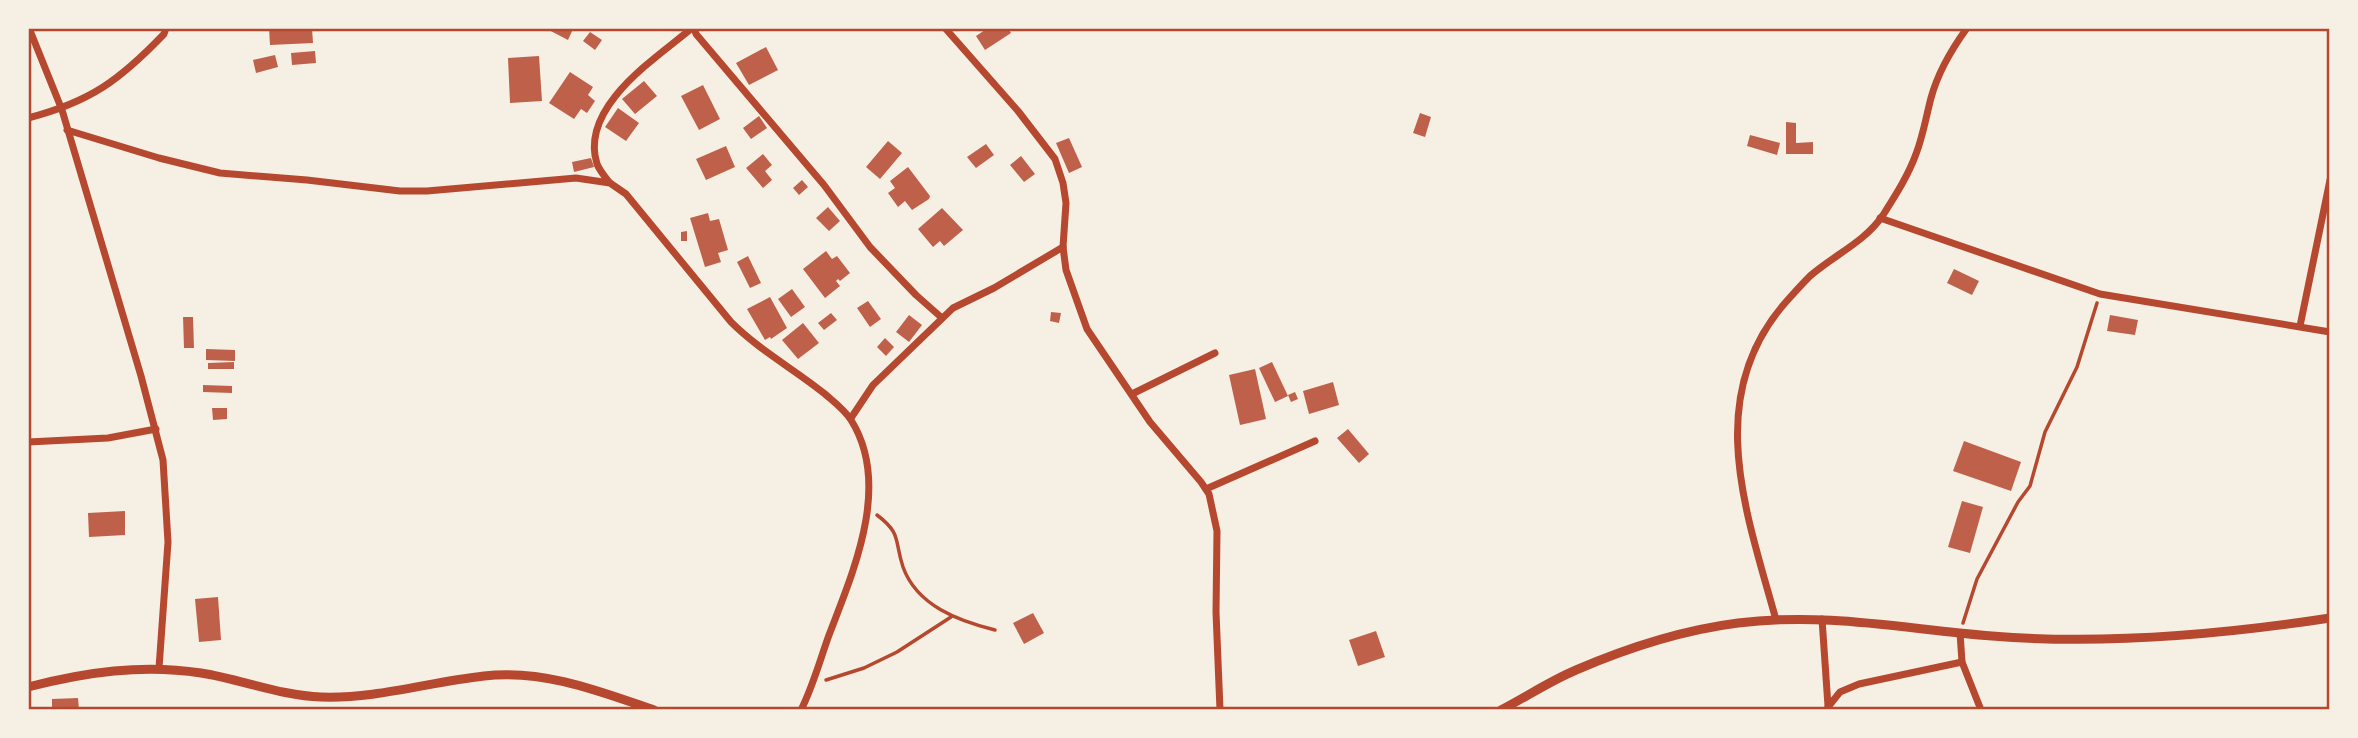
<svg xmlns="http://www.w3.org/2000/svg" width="2358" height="738" font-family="'Archivo Narrow',sans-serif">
<rect width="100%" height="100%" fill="#f6efe4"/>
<!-- building -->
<g fill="#bf614a">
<path d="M269 28H312L313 43 270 45Z"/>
<path d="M545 28H572L573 29 568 40Z"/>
<path d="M988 28H1008L1011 33 985 50 976 36Z"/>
<path d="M590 32 602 40 595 50 583 41Z"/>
<path d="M766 47 778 70 749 85 736 63Z"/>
<path d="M315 51 316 63 292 65 291 53Z"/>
<path d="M275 55 278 67 256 73 253 60Z"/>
<path d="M539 56 542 101 510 103 508 58Z"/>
<path d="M570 72 593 87 588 95 595 101 587 113 581 109 574 119 549 103Z"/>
<path d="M644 81 657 96 635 114 622 99Z"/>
<path d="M703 85 720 119 699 130 681 96Z"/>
<path d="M618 108 639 123 626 141 605 127Z"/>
<path d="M1420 113 1431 117 1425 137 1413 133Z"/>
<path d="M759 116 767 128 751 139 743 128Z"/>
<path d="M1786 122 1796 123V143L1813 142V154H1786Z"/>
<path d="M1750 135 1780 143 1777 155 1747 146Z"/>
<path d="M1069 138 1082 167 1069 173 1056 143Z"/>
<path d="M888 141 902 153 880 179 866 167Z"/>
<path d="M986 144 994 155 976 168 967 157Z"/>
<path d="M726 146 735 167 706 180 696 159Z"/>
<path d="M763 154 772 165 765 171 772 180 763 188 746 168Z"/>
<path d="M1021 156 1035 174 1024 182 1010 165Z"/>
<path d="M591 158 594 167 574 172 572 162Z"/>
<path d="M908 167 930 196 929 199 912 210 905 201 898 207 888 193 895 188 890 181Z"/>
<path d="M802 180 808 187 799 195 793 188Z"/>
<path d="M828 207 840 221 829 231 816 218Z"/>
<path d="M942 208 963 230 944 246 940 241 933 247 918 229Z"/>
<path d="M708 213 710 221 719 219 728 250 718 253 721 262 705 267 690 218Z"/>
<path d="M687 231V241H681V232Z"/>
<path d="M826 251 832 259 837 256 850 273 840 281 838 279 836 281 840 286 825 298 803 269Z"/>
<path d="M748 256 761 283 750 288 737 262Z"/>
<path d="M1954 269 1979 281 1972 295 1947 283Z"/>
<path d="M792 289 805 307 791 317 778 299Z"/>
<path d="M770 297 787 328 771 339 770 337 765 340 747 309Z"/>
<path d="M868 301 881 319 870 327 857 308Z"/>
<path d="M1051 312 1061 313 1059 323 1050 321Z"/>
<path d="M831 313 837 320 824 330 818 323Z"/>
<path d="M909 315 922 325 909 342 896 332Z"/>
<path d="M2110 315 2138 320 2135 335 2107 331Z"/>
<path d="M183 317H193L194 348H184Z"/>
<path d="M803 323 819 343 798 359 782 340Z"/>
<path d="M885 338 894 347 886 356 877 347Z"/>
<path d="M206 349 235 350V361L206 360Z"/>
<path d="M234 362V369H208V363Z"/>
<path d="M1272 362 1288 396 1275 402 1259 368Z"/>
<path d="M1255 369 1266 419 1240 425 1229 375Z"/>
<path d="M1333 382 1339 405 1309 414 1303 391Z"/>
<path d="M203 385 232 386V393L203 392Z"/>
<path d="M1295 392 1298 399 1291 402 1288 395Z"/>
<path d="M212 408H227V419L213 420Z"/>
<path d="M1348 429 1369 454 1359 463 1337 438Z"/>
<path d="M1964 441 2021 462 2011 491 1953 471Z"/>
<path d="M1962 501 1983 507 1970 553 1948 547Z"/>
<path d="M125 511V535L89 537 88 513Z"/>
<path d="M218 597 221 640 199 642 195 599Z"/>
<path d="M1033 613 1044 633 1024 644 1013 623Z"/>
<path d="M1376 631 1385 657 1358 666 1349 640Z"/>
<path d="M78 698 79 710H52V699Z"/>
</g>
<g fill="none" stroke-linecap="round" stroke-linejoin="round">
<!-- path -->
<g stroke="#b5482f" stroke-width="3.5">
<path d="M877 515C902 534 894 540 903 567 917 606 959 621 995 630"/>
<path d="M1963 623 1977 579 2018 502 2030 486 2045 432 2077 367 2097 303"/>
<path d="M826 680 864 668 897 652 951 617"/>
</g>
<!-- minor -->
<g stroke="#b5482f" stroke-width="7">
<path d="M29 28 62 110 141 376 163 460 168 542 159 668"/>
<path d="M694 28 696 34 824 185 870 247 916 295 942 318"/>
<path d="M945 28 1018 111 1055 159 1063 183 1066 203 1063 247 1066 270 1087 329 1150 422 1201 482 1209 494 1217 531 1216 612 1220 710"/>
<path d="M28 118C90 102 120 80 164 34L166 28"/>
<path d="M67 130 159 158 220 173 307 180 400 191H427L576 178 610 183 626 194 731 322C759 350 794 369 825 394 833 401 845 410 851 420 892 485 853 572 829 635 820 660 813 686 801 710"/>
<path d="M609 182C605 177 600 171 597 164 579 107 655 59 692 28"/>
<path d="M1880 218 2100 294 2330 332"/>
<path d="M2300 326 2330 180"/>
<path d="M1132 394 1215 353"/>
<path d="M851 418 873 385 953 308 994 288 1063 247"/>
<path d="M28 442 108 438 156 429"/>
<path d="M1206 489 1315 441"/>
<path d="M1822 619 1828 706"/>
<path d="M1776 620C1747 514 1702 398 1785 303 1793 294 1802 284 1810 276 1834 255 1865 242 1883 215 1895 196 1908 176 1916 154 1923 136 1926 117 1931 98 1938 72 1951 50 1967 28"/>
<path d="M1960 633 1962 662 1981 710"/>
<path d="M1828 707 1840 692 1859 684 1962 662"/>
</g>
<!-- tertiary -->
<g stroke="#b5482f" stroke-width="9">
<path d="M28 687C86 672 142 664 201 673 240 679 282 696 321 697 376 699 429 682 484 676 543 669 599 691 654 710"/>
<path d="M1501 710C1526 697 1550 681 1576 670 1627 648 1683 630 1738 623 1827 612 1904 629 1992 636 2104 645 2219 635 2330 618"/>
</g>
</g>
<!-- border -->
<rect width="2358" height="738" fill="none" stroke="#f6efe4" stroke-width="60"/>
<rect x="30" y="30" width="2298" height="678" fill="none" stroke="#b5482f" stroke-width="2.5"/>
</svg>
